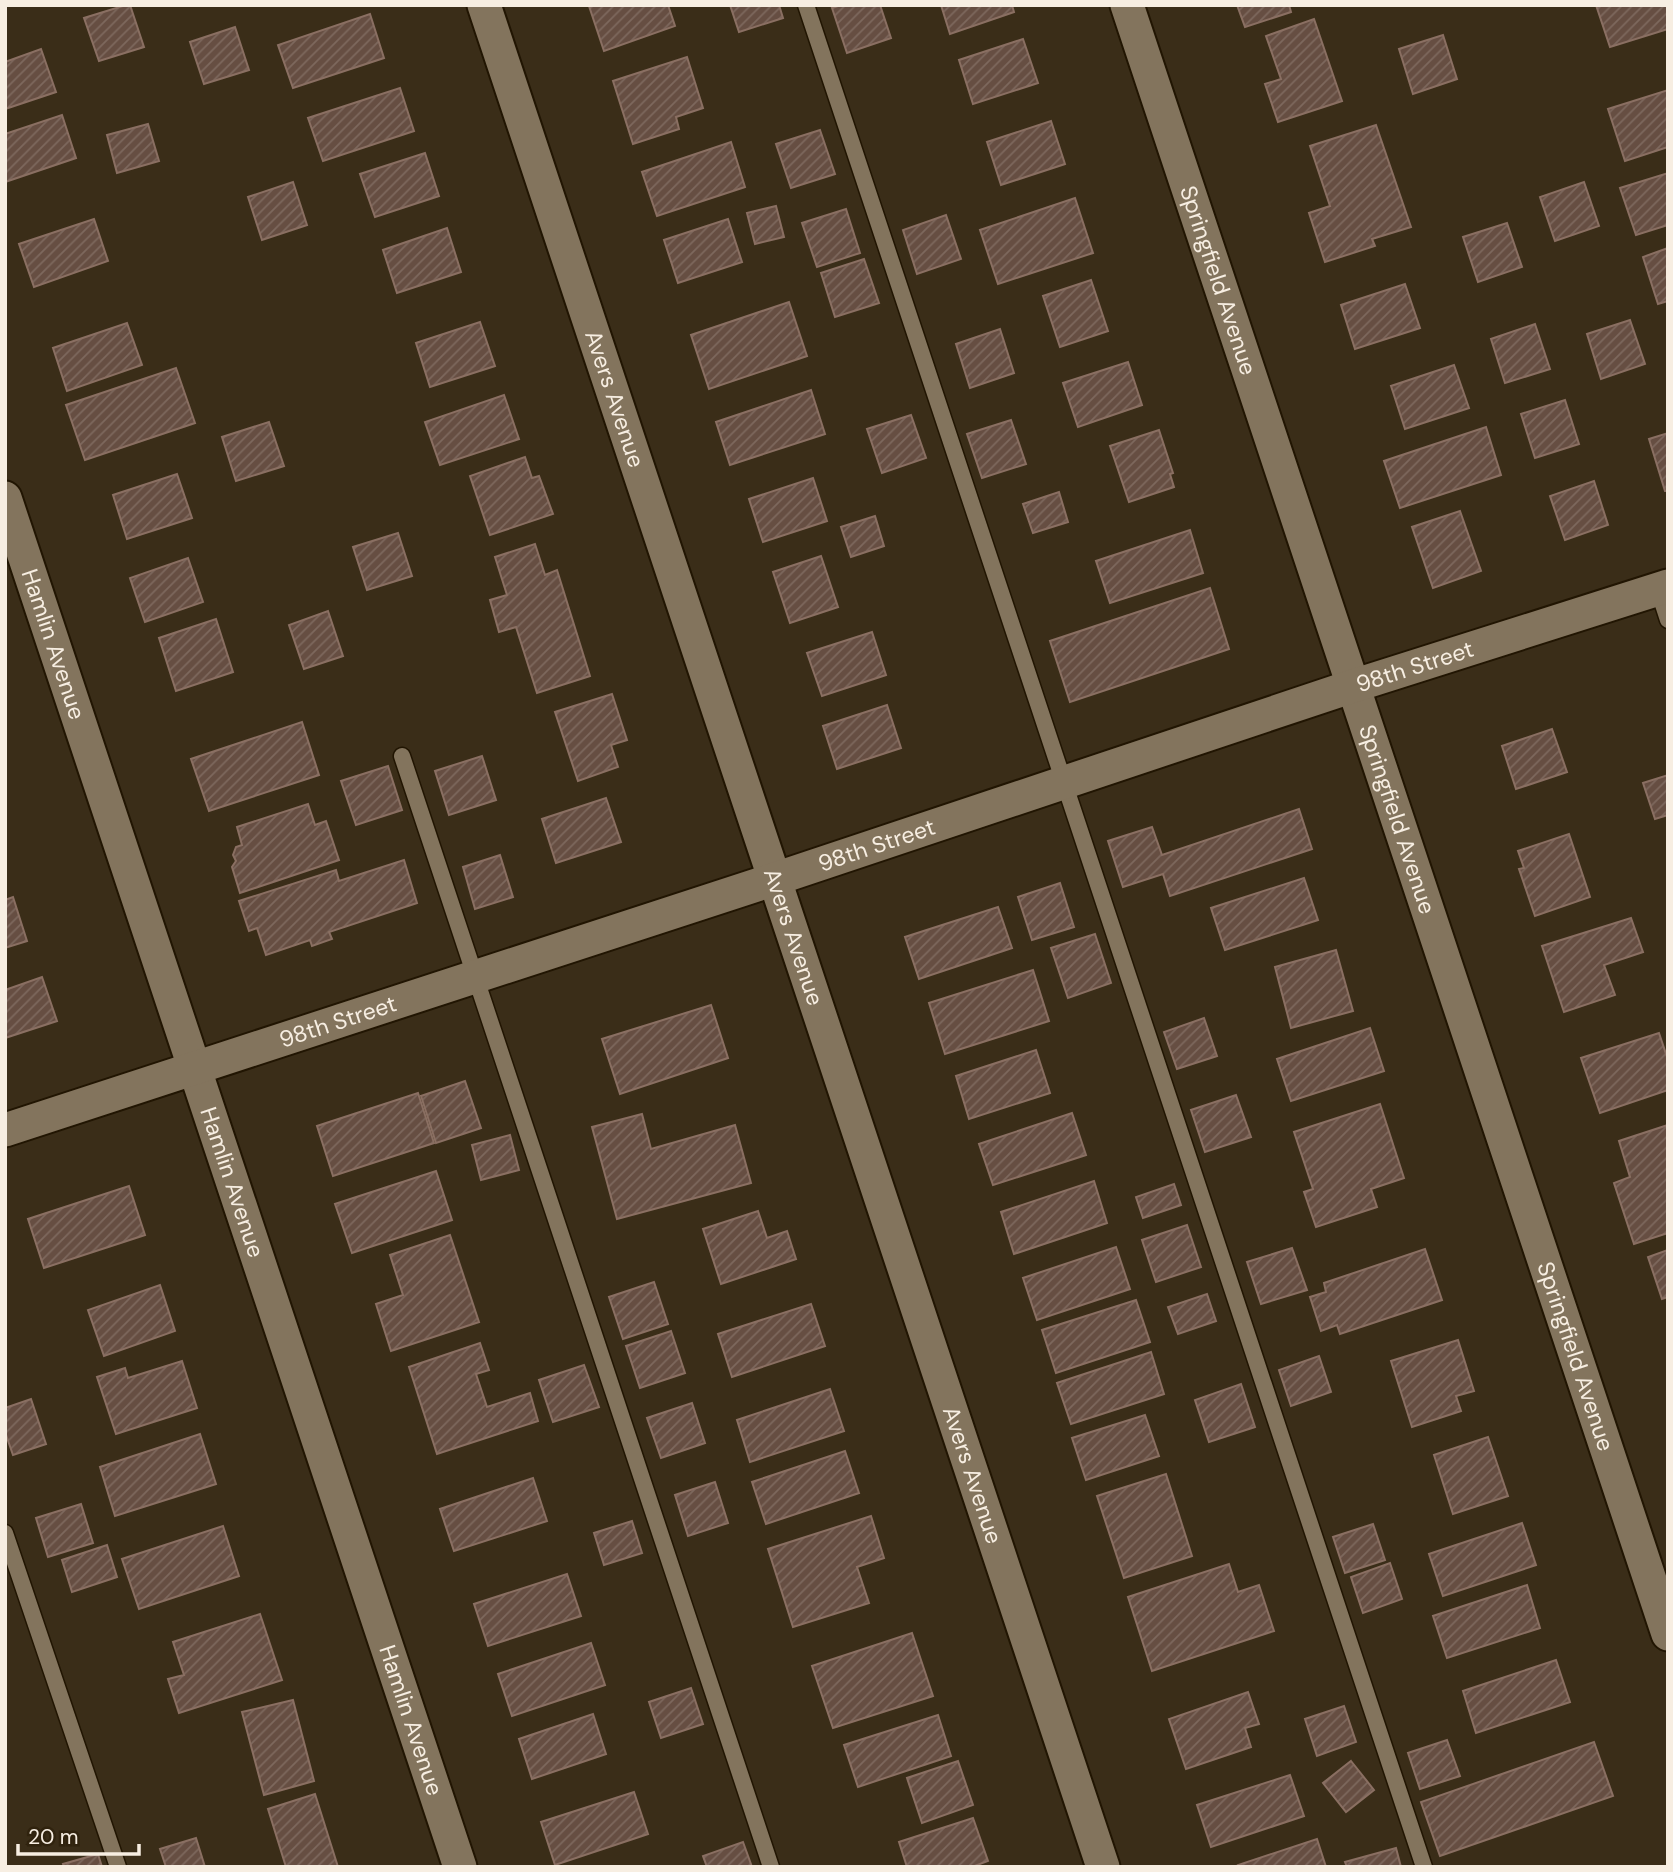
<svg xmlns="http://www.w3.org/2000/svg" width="1673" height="1872" font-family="'DM Sans',sans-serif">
<defs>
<pattern id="building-hatch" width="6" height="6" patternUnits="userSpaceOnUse" patternTransform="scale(1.75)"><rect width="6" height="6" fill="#664e42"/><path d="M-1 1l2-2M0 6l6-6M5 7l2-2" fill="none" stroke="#7d685d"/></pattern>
</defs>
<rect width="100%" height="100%" fill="#3a2d18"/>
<!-- building -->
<g fill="url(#building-hatch)" stroke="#8a6f62" stroke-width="2">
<path d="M126 5H130L144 47 99 61 84 18Z"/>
<path d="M668 5 675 26 604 51 589 6Z"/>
<path d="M730 5H779L783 18 739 32Z"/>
<path d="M841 5H880L891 38 847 53 832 8Z"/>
<path d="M941 5H1012L1014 12 950 34Z"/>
<path d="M1237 5H1289L1291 12 1245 27Z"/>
<path d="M1596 5H1668V29L1610 47Z"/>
<path d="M370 14 384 58 293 88 278 45Z"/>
<path d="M1314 19 1342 101 1278 122 1265 84 1281 79 1266 36Z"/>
<path d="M235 27 249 70 204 84 190 42Z"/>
<path d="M1443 35 1457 79 1413 94 1399 49Z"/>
<path d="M1023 39 1038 83 973 104 959 60Z"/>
<path d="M41 49 56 92 5 109V62Z"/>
<path d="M687 57 703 108 676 117 679 129 633 144 613 81Z"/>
<path d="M400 88 414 131 323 161 308 118Z"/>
<path d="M1668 90V147L1625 161 1608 109Z"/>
<path d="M62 115 76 158 5 182V134Z"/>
<path d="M1051 121 1065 164 1001 185 987 142Z"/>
<path d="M148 124 159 161 117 173 107 135Z"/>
<path d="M1376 125 1411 227 1372 239 1375 246 1325 262 1309 213 1330 206 1310 146Z"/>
<path d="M820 130 835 174 791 188 776 144Z"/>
<path d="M731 142 745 187 657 216 642 172Z"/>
<path d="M425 153 439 196 375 217 360 174Z"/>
<path d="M1668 173V225L1636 235 1620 188Z"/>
<path d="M293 182 307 225 262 240 248 197Z"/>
<path d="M1584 182 1599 226 1555 241 1540 197Z"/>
<path d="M1075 198 1093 253 998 284 980 230Z"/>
<path d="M776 206 784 237 755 244 747 213Z"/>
<path d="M846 209 860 253 817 267 802 223Z"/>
<path d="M946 215 961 259 917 274 903 230Z"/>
<path d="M94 219 108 261 34 287 19 244Z"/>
<path d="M728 219 742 262 678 283 664 240Z"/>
<path d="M1507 223 1522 267 1478 282 1463 237Z"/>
<path d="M447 228 461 272 397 293 383 250Z"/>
<path d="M1668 248V301L1658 304 1643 257Z"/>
<path d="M864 259 879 303 835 317 821 273Z"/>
<path d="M1091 280 1108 331 1060 347 1043 296Z"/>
<path d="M1405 284 1420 328 1355 349 1341 305Z"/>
<path d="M789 302 807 356 709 389 691 335Z"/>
<path d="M1630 320 1645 364 1601 379 1587 334Z"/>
<path d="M480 322 495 366 430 387 416 343Z"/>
<path d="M127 323 142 365 67 391 53 348Z"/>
<path d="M1535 324 1550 369 1505 383 1491 339Z"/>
<path d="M1000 329 1014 373 970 388 956 344Z"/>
<path d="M1128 362 1142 405 1078 427 1063 383Z"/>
<path d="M1454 365 1469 408 1405 429 1391 386Z"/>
<path d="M176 368 195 423 85 460 66 405Z"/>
<path d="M811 390 825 434 730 465 716 422Z"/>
<path d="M504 395 519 439 440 465 425 422Z"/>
<path d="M1565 400 1579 444 1535 458 1521 414Z"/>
<path d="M911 415 926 458 882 473 867 429Z"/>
<path d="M1011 420 1026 464 982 478 967 434Z"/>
<path d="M269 422 284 466 236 481 222 437Z"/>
<path d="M1486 427 1501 475 1400 508 1384 461Z"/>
<path d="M1159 430 1173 473 1170 474 1174 487 1129 502 1110 446Z"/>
<path d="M1668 433V491H1665L1649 439Z"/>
<path d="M525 457 532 478 539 476 553 514 490 535 470 476Z"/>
<path d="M177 474 192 518 127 539 113 495Z"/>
<path d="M813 478 827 521 763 542 749 499Z"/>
<path d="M1594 481 1608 525 1565 540 1550 496Z"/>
<path d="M1059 492 1068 522 1033 533 1023 504Z"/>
<path d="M1460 511 1481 571 1433 588 1412 527Z"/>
<path d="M875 516 884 546 851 557 841 527Z"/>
<path d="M1190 530 1203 573 1110 603 1096 561Z"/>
<path d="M398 533 412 576 367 590 353 547Z"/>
<path d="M535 544 545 575 557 570 590 676 537 693 516 627 499 632 490 600 507 595 495 557Z"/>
<path d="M821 556 838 607 790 623 773 572Z"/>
<path d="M188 558 203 602 145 622 130 578Z"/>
<path d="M1210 588 1229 649 1070 702 1050 641Z"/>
<path d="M328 611 343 656 304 669 289 625Z"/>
<path d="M216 619 233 672 176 691 159 638Z"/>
<path d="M872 632 886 675 822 696 807 653Z"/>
<path d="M612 694 627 740 611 745 618 767 578 781 555 712Z"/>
<path d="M887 705 901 748 837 769 823 726Z"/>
<path d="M302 722 319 775 209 811 191 759Z"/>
<path d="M1552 729 1567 772 1516 789 1502 746Z"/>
<path d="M482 756 496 800 449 815 435 771Z"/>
<path d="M388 766 402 810 356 825 341 781Z"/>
<path d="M1668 775V815L1655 819 1643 783Z"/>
<path d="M606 798 621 842 556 863 542 819Z"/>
<path d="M308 804 315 825 326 821 339 860 240 893 232 867 236 861 233 855 236 847 242 845 237 827Z"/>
<path d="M1299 809 1312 849 1170 896 1163 874 1123 887 1108 841 1152 827 1162 855Z"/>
<path d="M1569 834 1590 897 1535 916 1519 869 1524 868 1518 851Z"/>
<path d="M500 855 513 897 475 909 463 867Z"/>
<path d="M404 860 417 903 329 932 332 939 312 946 310 940 266 955 257 928 249 931 239 901 336 870 339 881Z"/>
<path d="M1304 878 1318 920 1225 950 1211 908Z"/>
<path d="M1060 883 1074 927 1032 940 1018 897Z"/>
<path d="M13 897 27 941 5 948V900Z"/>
<path d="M998 907 1012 948 919 979 905 937Z"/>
<path d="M1631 918 1643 952 1604 965 1615 995 1564 1012 1542 946Z"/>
<path d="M1095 934 1111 983 1068 998 1051 948Z"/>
<path d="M1336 950 1353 1011 1291 1028 1275 967Z"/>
<path d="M1033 970 1049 1021 945 1054 929 1003Z"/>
<path d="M42 977 57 1021 5 1038V990Z"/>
<path d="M711 1005 728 1058 620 1094 602 1039Z"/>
<path d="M1204 1018 1217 1056 1177 1069 1164 1032Z"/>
<path d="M1370 1028 1384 1071 1291 1101 1277 1059Z"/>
<path d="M1659 1033 1668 1060V1090L1600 1113 1581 1058Z"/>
<path d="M1036 1050 1050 1093 969 1119 956 1076Z"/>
<path d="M465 1081 481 1128 436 1143 421 1096Z"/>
<path d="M418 1093 434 1143 333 1176 317 1126Z"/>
<path d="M1236 1095 1251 1137 1205 1152 1191 1110Z"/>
<path d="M1380 1104 1404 1178 1371 1189 1377 1207 1316 1227 1304 1192 1313 1189 1294 1132Z"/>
<path d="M1072 1113 1086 1155 993 1185 979 1144Z"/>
<path d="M642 1114 651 1149 735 1125 751 1183 617 1219 592 1127Z"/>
<path d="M1668 1125V1233L1634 1244 1614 1183 1630 1177 1619 1141Z"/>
<path d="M510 1135 519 1170 481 1180 472 1145Z"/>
<path d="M436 1171 452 1220 352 1253 335 1204Z"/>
<path d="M1094 1181 1107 1223 1014 1254 1001 1212Z"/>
<path d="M1174 1184 1181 1205 1143 1218 1136 1197Z"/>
<path d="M129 1186 145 1235 44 1268 28 1219Z"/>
<path d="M758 1211 767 1238 787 1231 796 1259 721 1284 703 1229Z"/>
<path d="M1187 1225 1201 1267 1156 1282 1142 1240Z"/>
<path d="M450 1235 479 1322 391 1351 376 1304 403 1295 390 1255Z"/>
<path d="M1116 1247 1130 1289 1037 1320 1023 1278Z"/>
<path d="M1292 1248 1307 1290 1261 1304 1247 1262Z"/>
<path d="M1425 1249 1442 1300 1340 1334 1337 1325 1321 1331 1310 1297 1326 1292 1324 1283Z"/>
<path d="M1668 1250V1297L1662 1299 1648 1257Z"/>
<path d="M654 1282 668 1324 623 1339 609 1297Z"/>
<path d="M160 1285 175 1331 104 1356 88 1310Z"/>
<path d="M1207 1294 1216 1321 1178 1334 1168 1307Z"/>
<path d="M1136 1300 1150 1342 1056 1373 1042 1330Z"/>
<path d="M811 1304 825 1346 732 1377 718 1334Z"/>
<path d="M671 1331 685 1373 640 1388 626 1346Z"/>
<path d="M1458 1340 1474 1391 1456 1396 1461 1411 1412 1427 1391 1361Z"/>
<path d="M480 1343 489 1370 476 1374 487 1407 530 1393 538 1421 437 1454 409 1367Z"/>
<path d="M1151 1352 1164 1394 1071 1424 1057 1383Z"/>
<path d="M1319 1356 1331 1392 1291 1406 1279 1370Z"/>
<path d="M182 1361 197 1408 116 1434 97 1377 125 1368 128 1378Z"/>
<path d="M584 1365 599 1407 553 1422 539 1380Z"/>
<path d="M1241 1384 1255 1427 1209 1442 1195 1400Z"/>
<path d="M830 1389 844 1431 750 1462 737 1420Z"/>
<path d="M31 1399 46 1444 13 1455 5 1432V1408Z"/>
<path d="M692 1403 705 1443 661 1458 647 1418Z"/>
<path d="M1145 1415 1159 1456 1086 1480 1072 1438Z"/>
<path d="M200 1434 216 1484 115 1516 100 1467Z"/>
<path d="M1488 1437 1508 1496 1453 1514 1434 1455Z"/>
<path d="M845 1451 859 1493 766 1524 752 1482Z"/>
<path d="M1166 1474 1192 1556 1124 1578 1097 1496Z"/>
<path d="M533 1478 547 1521 454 1551 440 1509Z"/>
<path d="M715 1482 728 1523 688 1536 675 1495Z"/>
<path d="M81 1504 93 1543 48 1557 36 1518Z"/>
<path d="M871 1516 884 1558 857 1567 869 1603 793 1627 768 1549Z"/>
<path d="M632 1521 642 1553 604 1565 594 1533Z"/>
<path d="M1522 1523 1536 1565 1443 1596 1429 1554Z"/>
<path d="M1373 1524 1385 1560 1345 1573 1333 1537Z"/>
<path d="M223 1526 239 1576 139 1609 122 1559Z"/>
<path d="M107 1545 117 1577 72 1592 62 1560Z"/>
<path d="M1390 1563 1402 1599 1363 1613 1351 1577Z"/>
<path d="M1229 1564 1238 1592 1259 1585 1274 1631 1152 1671 1128 1597Z"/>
<path d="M567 1574 581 1616 488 1646 474 1604Z"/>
<path d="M1527 1585 1540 1628 1447 1658 1433 1616Z"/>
<path d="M260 1614 282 1680 179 1713 168 1679 184 1675 173 1642Z"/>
<path d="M912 1633 933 1696 833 1728 812 1666Z"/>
<path d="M591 1643 605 1685 512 1716 498 1674Z"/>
<path d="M1556 1660 1570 1702 1476 1733 1463 1691Z"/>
<path d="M691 1688 703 1724 661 1738 649 1702Z"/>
<path d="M1248 1692 1259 1724 1245 1728 1251 1747 1186 1769 1169 1719Z"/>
<path d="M293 1700 314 1781 264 1795 242 1712Z"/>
<path d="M1344 1706 1356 1742 1317 1756 1305 1719Z"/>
<path d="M593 1714 606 1754 532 1779 519 1739Z"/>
<path d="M938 1715 951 1756 858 1787 844 1745Z"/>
<path d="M1447 1740 1460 1776 1420 1789 1408 1753Z"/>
<path d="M1594 1742 1613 1796 1440 1856 1421 1802Z"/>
<path d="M958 1761 973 1805 922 1823 907 1778Z"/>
<path d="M1351 1761 1374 1790 1346 1812 1323 1783Z"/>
<path d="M1290 1775 1304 1816 1211 1847 1197 1805Z"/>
<path d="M634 1792 648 1834 555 1865 541 1822Z"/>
<path d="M315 1794 338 1867H286L268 1809Z"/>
<path d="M973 1818 988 1861 972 1867H907L899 1842Z"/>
<path d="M196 1838 205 1867H166L160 1849Z"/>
<path d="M1317 1839 1326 1867H1239L1238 1865Z"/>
<path d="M743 1842 752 1867H707L703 1856Z"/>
<path d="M1396 1848 1401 1867H1347L1345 1862Z"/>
<path d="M98 1854 102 1867H64L63 1864Z"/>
</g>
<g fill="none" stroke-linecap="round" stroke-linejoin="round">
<!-- service casing -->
<g stroke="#211502" stroke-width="19">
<g id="service">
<path d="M806 5 1424 1867"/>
<path d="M1658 589 1668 620"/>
<path d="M402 756 771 1867"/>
<path d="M5 1533 118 1867"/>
</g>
</g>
<!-- minor casing -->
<g stroke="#211502" stroke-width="37">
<g id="minor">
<path id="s1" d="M484 5 1103 1867"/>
<path id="s2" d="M1127 5 1668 1634"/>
<path id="s3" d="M5 498 460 1867"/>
<path id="s4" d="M5 1130 775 879 1353 686 1668 586"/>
</g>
</g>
<!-- service -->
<use href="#service" stroke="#83745d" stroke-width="16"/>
<!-- minor -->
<use href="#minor" stroke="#83745d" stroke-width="33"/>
</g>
<g text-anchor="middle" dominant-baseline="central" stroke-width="6" stroke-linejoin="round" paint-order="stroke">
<!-- street labels -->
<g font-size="23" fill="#f7eee2" stroke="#30230e">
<text stroke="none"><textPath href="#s2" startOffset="290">Springfield Avenue</textPath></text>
<text stroke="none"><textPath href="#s1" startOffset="415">Avers Avenue</textPath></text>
<text stroke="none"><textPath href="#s3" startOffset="154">Hamlin Avenue</textPath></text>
<text stroke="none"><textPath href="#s4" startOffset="1484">98th Street</textPath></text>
<text stroke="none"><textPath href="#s2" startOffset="858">Springfield Avenue</textPath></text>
<text stroke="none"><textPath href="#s4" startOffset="917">98th Street</textPath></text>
<text stroke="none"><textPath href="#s1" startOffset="982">Avers Avenue</textPath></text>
<text stroke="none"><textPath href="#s4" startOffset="350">98th Street</textPath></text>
<text stroke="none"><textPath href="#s3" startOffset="721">Hamlin Avenue</textPath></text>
<text stroke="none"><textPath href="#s2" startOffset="1424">Springfield Avenue</textPath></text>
<text stroke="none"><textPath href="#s1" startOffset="1549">Avers Avenue</textPath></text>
<text stroke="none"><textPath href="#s3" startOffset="1288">Hamlin Avenue</textPath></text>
</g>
</g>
<!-- border -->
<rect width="1673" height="1872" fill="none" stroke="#f7eee2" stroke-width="14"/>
<!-- scale -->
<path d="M18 1844v10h121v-10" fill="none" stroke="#f7eee2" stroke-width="3.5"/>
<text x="28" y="1844" font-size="21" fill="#f7eee2" stroke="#30230e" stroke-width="5" paint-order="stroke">20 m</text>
</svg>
